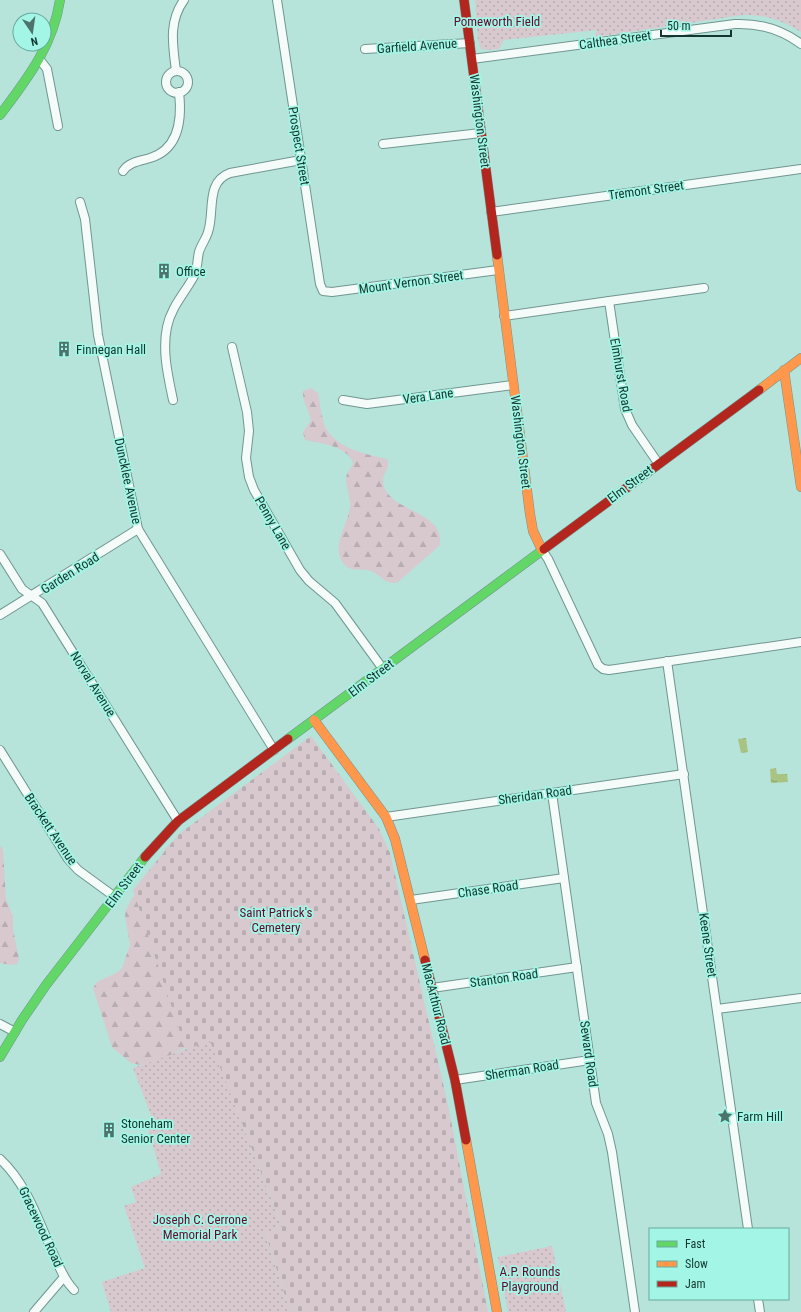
<svg xmlns="http://www.w3.org/2000/svg" width="801" height="1312" font-family="'Roboto Condensed',sans-serif">
<defs>
<pattern id="forest-firs" width="22" height="20" patternUnits="userSpaceOnUse"><rect width="22" height="20" fill="#d8c9cf"/><path d="M5 1l3.5 6h-7zM16 11l3.5 6h-7z" fill="#b8adb2"/></pattern>
<pattern id="cemetery-stones" width="16" height="16" patternUnits="userSpaceOnUse"><rect width="16" height="16" fill="#d8c9cf"/><path d="M2 7V4a2 2 0 0 1 4 0v3zM10 15v-3a2 2 0 0 1 4 0v3z" fill="#b8adb2"/></pattern>
<pattern id="park-dots" width="8" height="8" patternUnits="userSpaceOnUse"><rect width="8" height="8" fill="#d8c9cf"/><path d="M2 2h.1M6 6h.1" fill="none" stroke="#b8adb2" stroke-width="1.8" stroke-linecap="round"/></pattern>
<pattern id="water-ripples" width="26" height="14" patternUnits="userSpaceOnUse"><rect width="26" height="14" fill="#a9c482"/><path d="M2 4q2-2 4 0t4 0M15 11q2-2 4 0t4 0" fill="none" stroke="#88a06b"/></pattern>
</defs>
<rect width="100%" height="100%" fill="#b6e3da"/>
<!-- forest -->
<g fill="url(#forest-firs)">
<path d="M311 388 318 393C320 403 321 414 324 424 333 448 365 454 387 459 393 471 373 477 390 496 404 512 447 517 439 546L398 582C386 586 381 575 371 571 363 568 351 572 345 565 329 549 348 525 350 507 351 498 346 488 346 479 346 472 351 469 353 463 348 446 319 443 305 440L303 432 311 420C309 410 302 401 303 391Z"/>
<path d="M174 840 242 1112 191 1045 161 1060 140 1065 131 1063 112 1047 93 988 97 982 118 972 122 968 130 945 125 916 126 910 131 900 162 857 165 849Z"/>
<path d="M0 845 3 850 6 899 13 917V929L19 959 17 964 11 965 0 963Z"/>
</g>
<!-- cemetery -->
<path fill="url(#cemetery-stones)" d="M311 736 379 829 390 853 448 1105 488 1312H290L265 1232 282 1226 210 1042 186 1050 133 890 179 834Z"/>
<!-- park -->
<g fill="url(#park-dots)">
<path d="M475 0H801V32C784 21 764 14 743 15L595 37 597 30 504 40 499 49 487 50 481 49 478 41Z"/>
<path d="M210 1041 282 1227 265 1233 290 1312H111L102 1282 145 1268 124 1206 136 1202 131 1187 161 1174 147 1125 154 1123 133 1068Z"/>
<path d="M552 1246 566 1312H508L498 1257Z"/>
</g>
<!-- water -->
<g fill="url(#water-ripples)">
<path d="M746 738 748 752 741 753 738 739Z"/>
<path d="M776 768 777 774H787L788 782 771 783 770 769Z"/>
</g>
<g fill="none" stroke-linecap="round" stroke-linejoin="round">
<!-- street casing -->
<g stroke="#709690" stroke-width="10">
<g id="street">
<path d="M277 0 320 284 323 291 332 292 498 270"/>
<path d="M365 49 470 43"/>
<path d="M472 59 735 24C759 23 782 30 801 44"/>
<path d="M40 60 47 69 58 126"/>
<path d="M176 71C173 46 168 22 184 0"/>
<circle cx="177" cy="82" r="11"/>
<path d="M383 144 481 133"/>
<path d="M123 171C129 162 140 161 150 158 180 149 182 118 179 92"/>
<path d="M80 202 85 219 98 335 138 529 274 750"/>
<path d="M491 212 801 169"/>
<path d="M609 301 704 288"/>
<path d="M504 316 609 301 625 409 632 425 658 463"/>
<path d="M232 347 247 412 249 431 246 458 249 477 254 490 300 570 309 581 335 603 383 669"/>
<path d="M173 400C168 376 162 351 167 327 171 307 185 293 194 276 198 268 197 260 199 252 201 245 206 239 208 232 215 212 205 182 230 173L301 160"/>
<path d="M343 400 367 404 513 385"/>
<path d="M542 550 548 559 598 665 603 669 609 670 801 642"/>
<path d="M0 554 22 589 42 603 178 821"/>
<path d="M0 615 138 529"/>
<path d="M667 661 748 1229"/>
<path d="M0 750 68 859 78 870 115 897"/>
<path d="M552 793 596 1103 608 1134 612 1152 635 1312"/>
<path d="M386 817 684 774"/>
<path d="M411 900 564 878"/>
<path d="M432 988 577 967"/>
<path d="M717 1009 801 998"/>
<path d="M0 1024 15 1032"/>
<path d="M455 1080 590 1060"/>
<path d="M0 1159C27 1184 38 1220 53 1253 59 1266 64 1280 74 1290"/>
<path d="M758 1299 760 1312"/>
<path d="M34 1312 64 1277"/>
</g>
</g>
<!-- fast casing -->
<g stroke="#709690" stroke-width="10">
<g id="fast">
<path d="M0 115C27 79 53 46 60 0"/>
<path d="M288 739 544 549"/>
<path d="M0 1057 22 1020 46 985 145 857"/>
</g>
</g>
<!-- slow casing -->
<g stroke="#709690" stroke-width="10">
<g id="slow">
<path d="M497 255 530 514 533 531 542 550"/>
<path d="M784 370 801 487"/>
<path d="M759 390 801 358"/>
<path d="M314 720 386 817 395 839 425 960"/>
<path d="M466 1140 497 1312"/>
</g>
</g>
<!-- jam casing -->
<g stroke="#709690" stroke-width="10">
<g id="jam">
<path d="M464 0 497 255"/>
<path d="M544 549 759 390"/>
<path d="M145 857 178 821 288 739"/>
<path d="M425 960 455 1080 466 1140"/>
</g>
</g>
<!-- street -->
<use href="#street" stroke="#f4fbf9" stroke-width="8"/>
<!-- fast -->
<use href="#fast" stroke="#63d668" stroke-width="9"/>
<!-- slow -->
<use href="#slow" stroke="#ff974d" stroke-width="9"/>
<!-- jam -->
<use href="#jam" stroke="#b3261e" stroke-width="9"/>
</g>
<!-- icons -->
<defs>
<g id="building-bare" transform="scale(1.2)"><path d="M-4-6H4V6H1V3H-1V6H-4ZM-2.5-4.3h1.7v1.8h-1.7ZM.8-4.3h1.7v1.8H.8ZM-2.5-1h1.7V.8h-1.7ZM.8-1h1.7V.8H.8Z" fill="#4c736c" stroke="#a3f6e5" stroke-width="2.5" paint-order="stroke"/></g>
<g id="sight-bare" transform="scale(1.2)"><path d="M0-6L1.8-2.2L6-1.7L2.9 1.2L3.7 5.4L0 3.3L-3.7 5.4L-2.9 1.2L-6-1.7L-1.8-2.2Z" fill="#4c736c" stroke="#a3f6e5" stroke-width="2.5" paint-order="stroke"/></g>
</defs>
<g fill-rule="evenodd">
<use href="#building-bare" x="164" y="271"/>
<use href="#building-bare" x="64" y="349"/>
<use href="#sight-bare" x="725" y="1116"/>
<use href="#building-bare" x="109" y="1130"/>
</g>
<g text-anchor="middle" dominant-baseline="central" stroke-width="3.5" stroke-linejoin="round" paint-order="stroke">
<!-- park labels -->
<g font-size="13" fill="#600c31" stroke="#a3f6e5">
<text x="497" y="21">Pomeworth Field</text>
<text x="276" y="912">Saint Patrick's<tspan x="276" dy="15">Cemetery</tspan></text>
<text x="200" y="1219">Joseph C. Cerrone<tspan x="200" dy="15">Memorial Park</tspan></text>
<text x="530" y="1271">A.P. Rounds<tspan x="530" dy="15">Playground</tspan></text>
</g>
<!-- street labels -->
<g font-size="13" fill="#133730" stroke="#a3f6e5">
<text transform="translate(615 40) rotate(-8)">Calthea Street</text>
<text transform="translate(417 46) rotate(-4)">Garfield Avenue</text>
<text transform="translate(480 121) rotate(83)">Washington Street</text>
<text transform="translate(299 146) rotate(81)">Prospect Street</text>
<text transform="translate(646 190) rotate(-8)">Tremont Street</text>
<text transform="translate(411 282) rotate(-8)">Mount Vernon Street</text>
<text transform="translate(621 375) rotate(80)">Elmhurst Road</text>
<text transform="translate(428 396) rotate(-8)">Vera Lane</text>
<text transform="translate(521 442) rotate(83)">Washington Street</text>
<text transform="translate(128 481) rotate(78)">Duncklee Avenue</text>
<text transform="translate(630 484) rotate(-37)">Elm Street</text>
<text transform="translate(273 523) rotate(60)">Penny Lane</text>
<text transform="translate(70 573) rotate(-32)">Garden Road</text>
<text transform="translate(371 678) rotate(-37)">Elm Street</text>
<text transform="translate(93 684) rotate(58)">Norval Avenue</text>
<text transform="translate(535 795) rotate(-8)">Sheridan Road</text>
<text transform="translate(51 829) rotate(56)">Brackett Avenue</text>
<text transform="translate(124 885) rotate(-53)">Elm Street</text>
<text transform="translate(488 889) rotate(-8)">Chase Road</text>
<text transform="translate(708 945) rotate(82)">Keene Street</text>
<text transform="translate(504 978) rotate(-8)">Stanton Road</text>
<text transform="translate(436 1004) rotate(76)">MacArthur Road</text>
<text transform="translate(589 1054) rotate(82)">Seward Road</text>
<text transform="translate(522 1070) rotate(-9)">Sherman Road</text>
<text transform="translate(41 1227) rotate(65)">Gracewood Road</text>
</g>
<!-- poi labels -->
<g font-size="13" fill="#133730" stroke="#a3f6e5" text-anchor="start">
<text x="176" y="271">Office</text>
<text x="76" y="349">Finnegan Hall</text>
<text x="737" y="1116">Farm Hill</text>
<text x="121" y="1123">Stoneham<tspan x="121" dy="15">Senior Center</tspan></text>
</g>
</g>
<!-- legend -->
<rect x="649" y="1228" width="140" height="72" fill="#a3f6e5" stroke="#69aa9d"/>
<rect x="657" y="1241" width="20" height="6" fill="#63d668" stroke="#69aa9d"/>
<text x="685" y="1248" font-size="12" fill="#133730">Fast</text>
<rect x="657" y="1261" width="20" height="6" fill="#ff974d" stroke="#69aa9d"/>
<text x="685" y="1268" font-size="12" fill="#133730">Slow</text>
<rect x="657" y="1281" width="20" height="6" fill="#b3261e" stroke="#69aa9d"/>
<text x="685" y="1288" font-size="12" fill="#133730">Jam</text>
<!-- north arrow -->
<g transform="translate(32 32) rotate(167)"><circle r="19" fill="#a3f6e5" stroke="#69aa9d"/>
<path d="M0-3L7 15L0 10L-7 15Z" fill="#4c736c"/>
<text y="-6" font-size="11" font-weight="bold" text-anchor="middle" fill="#133730">N</text>
</g>
<!-- scale -->
<path d="M661 30v6h70v-6" fill="none" stroke="#133730" stroke-width="2"/>
<text x="667" y="30" font-size="12" fill="#133730" stroke="#a3f6e5" stroke-width="3" paint-order="stroke">50 m</text>
</svg>
